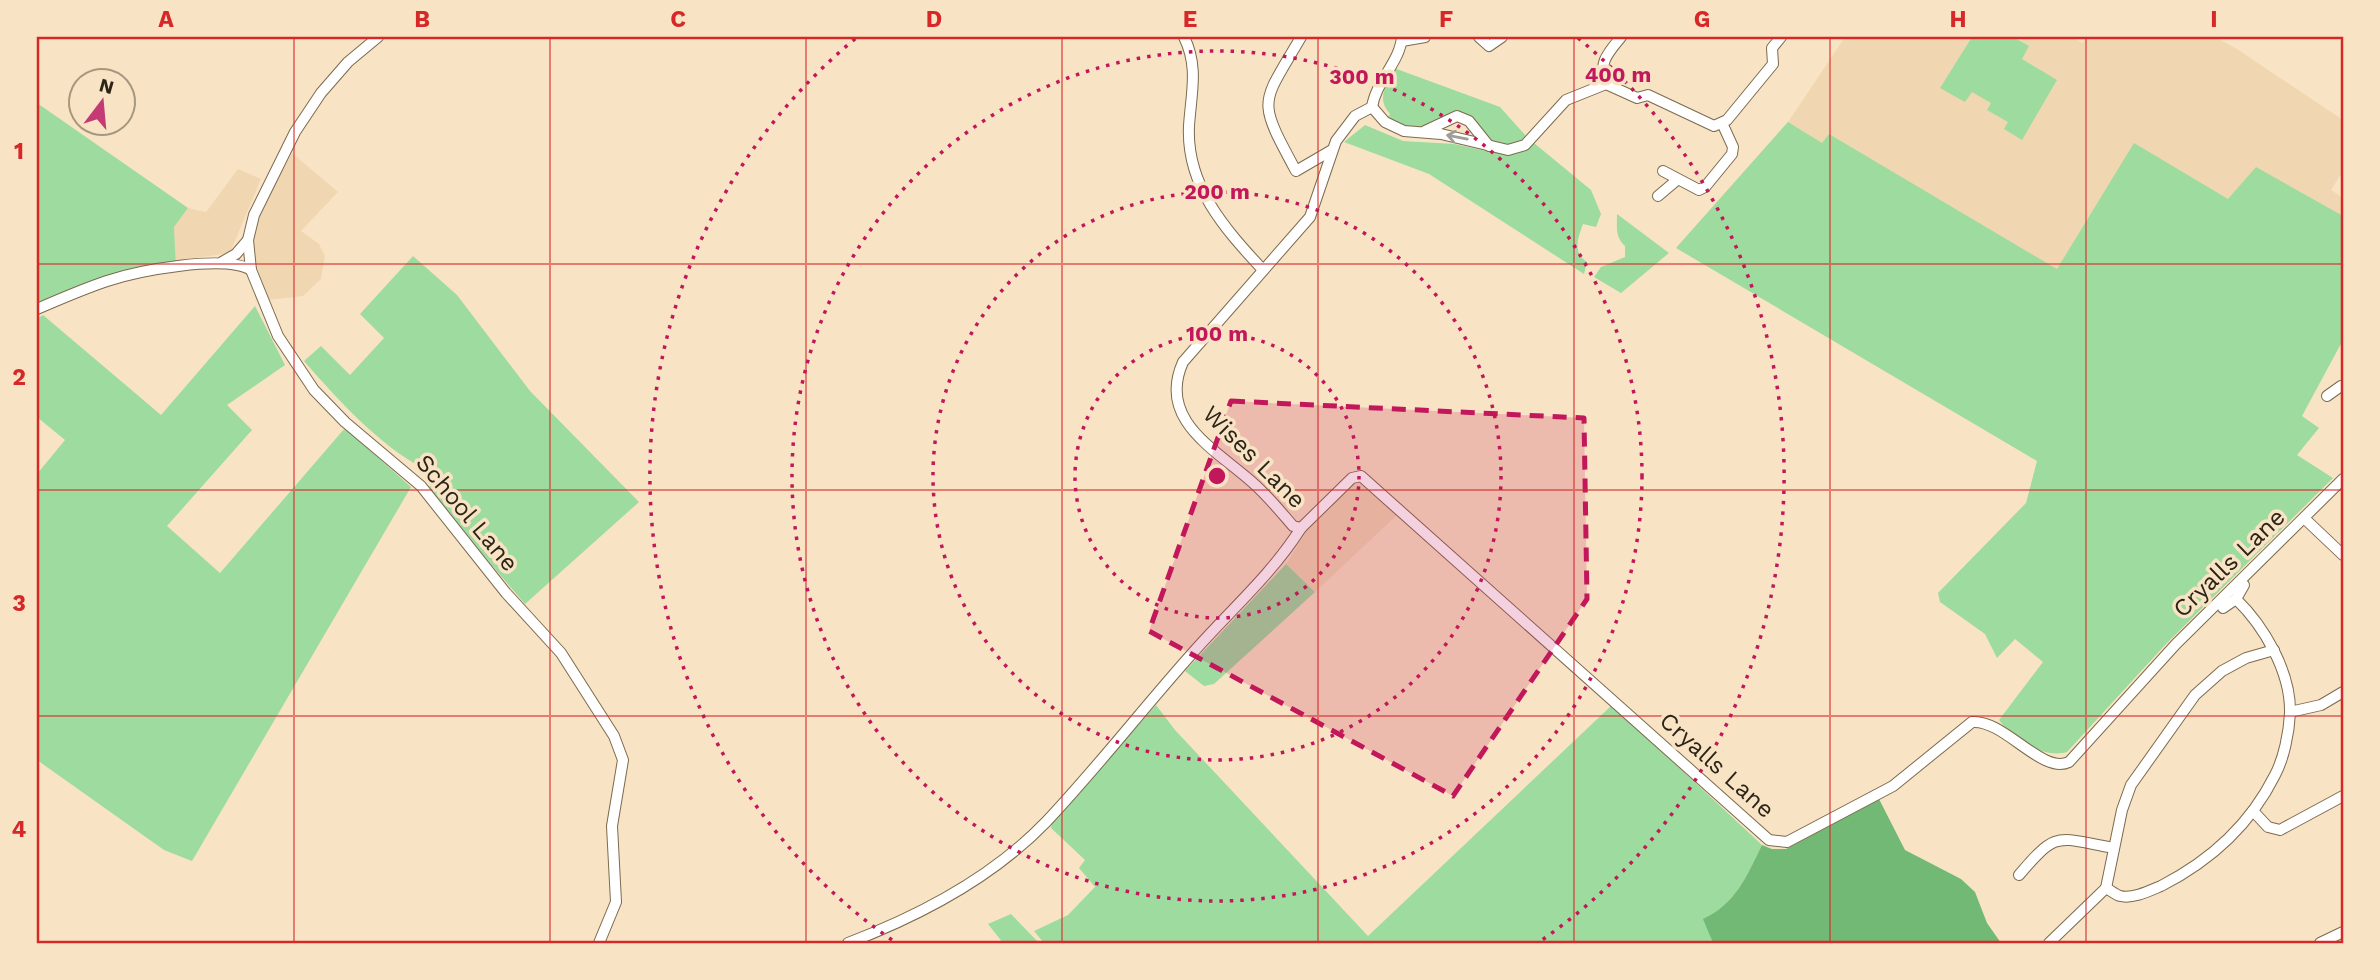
<svg xmlns="http://www.w3.org/2000/svg" width="2380" height="980" font-family="'Work Sans',sans-serif">
<rect width="100%" height="100%" fill="#f8e4c4"/>
<!-- built -->
<g fill="#f0d7b1">
<path d="M1845 37H2072L2082 43 2087 37H2215L2237 49 2343 120V171L2331 190 2343 198V340L1676 248 1788 122Z"/>
<path d="M292 153 338 192 301 231 319 244 325 256 321 279 303 296 269 300 257 268 253 237 256 220Z"/>
<path d="M238 169 261 179 230 253 175 261 174 227 188 208 206 212Z"/>
<path d="M1359 483 1397 515 1315 592 1286 564 1310 526 1349 484Z"/>
</g>
<!-- green -->
<g fill="#9ddb9f">
<path d="M1972 37H2013L2029 46 2022 59 2057 80 2022 140 2004 129 2008 122 1987 110 1991 103 1972 92 1965 102 1940 88Z"/>
<path d="M1394 68 1500 107 1527 137 1517 145 1496 147 1466 115 1453 112C1429 125 1414 140 1388 117L1390 114C1375 97 1388 85 1394 68Z"/>
<path d="M37 103 188 208 174 227 176 268 123 274 37 307Z"/>
<path d="M1788 122 1822 143 1829 134 2057 269 2134 143 2228 199 2256 167 2343 216V340L2302 416 2319 428 2297 455 2333 478 2165 645 2067 752C2043 759 2013 739 1999 720L2043 662 2015 639 1997 658 1985 634 1940 602 1938 593 2026 503 2037 461 1676 248Z"/>
<path d="M1365 125 1403 141 1454 144 1495 153 1519 151 1534 143 1591 190 1601 214 1596 227 1583 224C1578 238 1572 252 1587 262L1584 274 1429 174 1344 142Z"/>
<path d="M1617 214 1669 253 1621 293 1594 277 1601 267 1625 257V246C1615 237 1617 227 1617 214Z"/>
<path d="M413 256 457 295 530 391 639 502 525 604 432 496 429 488 439 475C389 457 339 401 304 361L321 346 350 375 384 338 360 314Z"/>
<path d="M255 306 285 365 227 405 252 430 167 526 220 573 345 428 411 487 192 861 164 850 37 760V474L65 440 37 417V319L43 315 161 415Z"/>
<path d="M1286 564 1315 592 1214 684 1204 686 1185 671Z"/>
<path d="M1156 705 1175 730 1368 936 1612 705 1762 845C1747 875 1736 904 1704 919L1713 943H1044L1034 931 1068 915 1095 887 1079 868 1085 860 1051 828 1052 823Z"/>
<path d="M1011 914 1037 941 1039 943H1003L988 924Z"/>
</g>
<!-- forest -->
<path fill="#73b976" d="M1879 799 1905 850 1961 879 1975 892 1987 923 2001 943H1713L1703 919C1736 904 1747 875 1762 845L1772 849H1786Z"/>
<g fill="none" stroke-linecap="round" stroke-linejoin="round">
<!-- minor casing -->
<g stroke="#7c6a4e" stroke-width="12">
<g id="minor">
<path d="M378 37 348 62 321 93 295 132 254 215 248 240 251 270 278 336 314 390 345 422 421 486 506 593 561 653 614 736 623 760 612 826 616 902 599 943"/>
<path d="M1184 37C1199 67 1191 94 1189 126 1186 186 1225 229 1263 270"/>
<path d="M1301 37C1261 106 1256 97 1296 171L1332 150"/>
<path d="M1479 37 1489 46 1502 37"/>
<path d="M1402 41 1425 37"/>
<path d="M1606 84 1637 98 1648 95 1714 126 1727 120 1773 64 1772 48 1781 37"/>
<path d="M1372 107 1385 122 1404 131 1441 134 1508 150 1525 145 1566 100 1606 84C1597 63 1609 52 1621 37"/>
<path d="M1372 107C1376 81 1400 62 1402 37"/>
<path d="M1425 131 1457 116 1469 121 1489 146"/>
<path d="M1663 171 1699 190 1705 187 1732 154 1733 147 1722 123"/>
<path d="M1658 196 1677 180"/>
<path d="M222 262 236 254 248 240"/>
<path d="M37 309C60 299 83 289 107 281 137 271 224 254 251 270"/>
<path d="M2327 396 2341 386"/>
<path d="M2305 519 2343 555"/>
<path d="M1301 528 1352 478 1361 476 1769 840 1787 842 1893 786 1972 722C2004 719 2042 775 2069 762L2176 644 2343 479"/>
<path d="M2223 608 2236 599 2244 585"/>
<path d="M2290 712 2321 705 2343 692"/>
<path d="M2253 811 2268 827 2280 830 2343 796"/>
<path d="M2019 875C2058 829 2057 838 2114 848"/>
<path d="M2106 888C2110 890 2116 895 2120 896 2133 899 2149 891 2161 886 2210 861 2250 825 2275 775 2284 758 2289 733 2290 713 2291 672 2264 626 2236 599"/>
<path d="M848 943C919 916 993 877 1046 822 1096 769 1141 711 1189 657 1227 613 1270 577 1301 528L1293 526C1280 511 1267 495 1252 482 1215 449 1157 420 1183 362L1310 217 1336 141 1355 116 1372 107"/>
<path d="M2049 943 2106 888 2122 810 2131 785 2195 695 2222 671 2246 658 2274 650"/>
<path d="M2320 943 2343 932"/>
</g>
</g>
<!-- minor -->
<use href="#minor" stroke="#fff" stroke-width="10"/>
</g>
<!-- one-way arrows -->
<defs><path id="oneway-shaft" d="M-6 0H5M1.5-3L5.5 0L1.5 3" fill="none" stroke-width="1.6" stroke-linecap="round" stroke-linejoin="round" transform="scale(1.75)"/></defs>
<use stroke="#a09c98" href="#oneway-shaft" transform="translate(1457 137) rotate(-169)"/>
<!-- marked area -->
<path fill="#c2185b" fill-opacity="0.2" stroke="#c2185b" stroke-width="5" stroke-dasharray="14 9" stroke-linejoin="round" d="M1231 401 1584 418 1587 599 1453 796 1149 631Z"/>
<!-- grid -->
<path fill="none" stroke="#d62828" stroke-width="2" stroke-opacity="0.55" d="M294 37V943M550 37V943M806 37V943M1062 37V943M1318 37V943M1574 37V943M1830 37V943M2086 37V943M37 264H2343M37 490H2343M37 716H2343"/>
<!-- distance rings -->
<g fill="none" stroke="#c2185b" stroke-width="3.5" stroke-dasharray="3.5 7">
<circle cx="1217" cy="476" r="142"/>
<circle cx="1217" cy="476" r="284"/>
<circle cx="1217" cy="476" r="425"/>
<path d="M892 940A567 567 0 0 1 856 38M1578 38A567 567 0 0 1 1542 940"/>
</g>
<g text-anchor="middle" dominant-baseline="central" stroke-width="7" stroke-linejoin="round" paint-order="stroke">
<!-- street labels -->
<g font-size="24" fill="#2c2419" stroke="#f8e4c4">
<text transform="translate(1254 457) rotate(45)">Wises Lane</text>
<text transform="translate(467 513) rotate(50)">School Lane</text>
<text transform="translate(2229 563) rotate(-44)">Cryalls Lane</text>
<text transform="translate(1717 765) rotate(42)">Cryalls Lane</text>
</g>
</g>
<circle cx="1217" cy="476" r="10" fill="#c2185b" stroke="#f8e4c4" stroke-width="3.5"/>
<g font-size="21" text-anchor="middle" font-weight="bold" fill="#c2185b" stroke="#f8e4c4" stroke-width="7" stroke-linejoin="round" paint-order="stroke">
<text x="1618" y="82">400 m</text>
<text x="1362" y="84">300 m</text>
<text x="1217" y="199">200 m</text>
<text x="1217" y="341">100 m</text>
</g>
<!-- border -->
<rect width="2380" height="980" fill="none" stroke="#f8e4c4" stroke-width="77"/>
<!-- north arrow -->
<g transform="translate(102 102) rotate(16)"><circle r="33" fill="#f8e4c4" stroke="#a69780" stroke-width="2"/>
<path d="M0-5L12 26L0 18L-12 26Z" fill="#c43a75"/>
<text y="-10" font-size="19" font-weight="bold" text-anchor="middle" fill="#2c2419">N</text>
</g>
<rect x="38" y="38" width="2304" height="904" fill="none" stroke="#d62828" stroke-width="2.5"/>
<g font-size="23" text-anchor="middle" font-weight="bold" fill="#d62828">
<text x="166" y="27">A</text>
<text x="422" y="27">B</text>
<text x="678" y="27">C</text>
<text x="934" y="27">D</text>
<text x="1190" y="27">E</text>
<text x="1446" y="27">F</text>
<text x="1702" y="27">G</text>
<text x="1958" y="27">H</text>
<text x="2214" y="27">I</text>
<text x="19" y="159">1</text>
<text x="19" y="385">2</text>
<text x="19" y="611">3</text>
<text x="19" y="837">4</text>
</g>
</svg>
